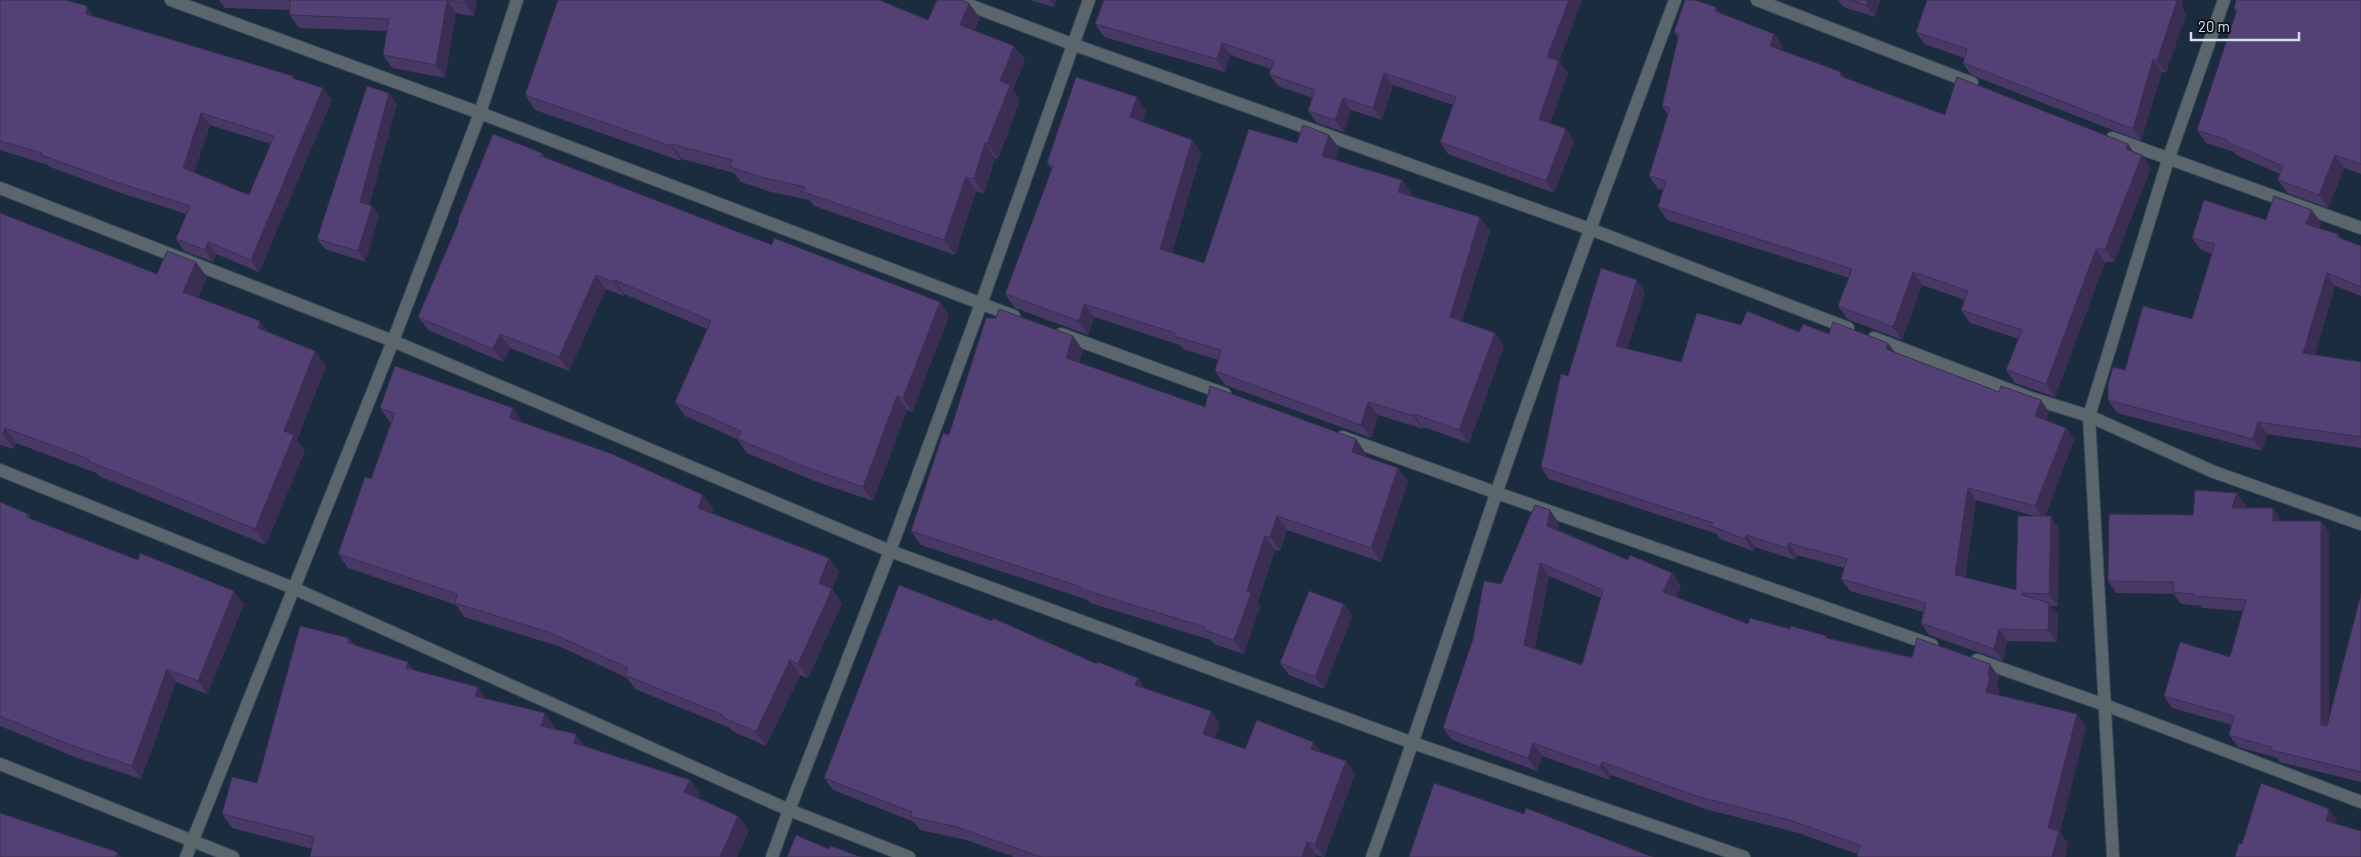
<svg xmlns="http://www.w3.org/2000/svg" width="2361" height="857" font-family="Barlow,sans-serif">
<rect width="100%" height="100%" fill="#1a2c3d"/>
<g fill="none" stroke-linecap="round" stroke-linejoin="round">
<!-- minor casing -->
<g stroke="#384959" stroke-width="14">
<g id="minor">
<path d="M171 0 480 113 1014 316"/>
<path d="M956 0 1072 44 1590 229 1848 328"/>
<path d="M1757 0 1972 83"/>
<path d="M2112 138 2361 228"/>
<path d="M0 188 393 341 890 551 1413 743 1744 857"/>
<path d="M1061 334 1225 394"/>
<path d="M1874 338 2031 398 2089 416 2214 472 2361 524"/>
<path d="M1342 437 1497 493 1932 645"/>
<path d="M0 470 293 588 789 810 909 857"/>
<path d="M1977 660 2105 705 2361 802"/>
<path d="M0 764 233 857"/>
<path d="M186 857 393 341 480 113 517 0"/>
<path d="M772 857 789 810 890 551 981 304 1089 0"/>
<path d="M1372 857C1416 737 1455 615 1496 494 1553 328 1614 164 1675 0"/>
<path d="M2113 857 2089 416 2168 160 2224 0"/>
</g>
</g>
<!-- minor -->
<use href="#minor" stroke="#5a666c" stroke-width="12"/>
</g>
<!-- wall -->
<g fill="#473865" fill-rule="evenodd">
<path d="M0 0 94 16 293 76 295 79 323 88 332 100 259 272 216 254 213 262 184 251 176 239 186 214 121 193 50 167 48 165 0 150ZM210 125 271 144 249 195 194 173Z"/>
<path d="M219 0H477L474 16 456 13 445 78 392 68 383 55 387 31 299 28 290 15V10L225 8Z"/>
<path d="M1030 0H1056L1054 7Z"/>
<path d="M1104 0H1582L1559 61 1568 73 1550 123 1566 129 1574 141 1554 193 1448 154 1440 142 1453 105 1393 85 1382 120 1351 110 1344 132 1317 123 1308 111 1313 98 1278 86 1269 74 1271 69 1230 55 1225 72 1104 37 1095 24Z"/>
<path d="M1838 0H1880L1875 17 1843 7Z"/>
<path d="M1927 0H2183L2181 6 2186 14 2166 73 2162 72 2141 141 1971 75 1963 63 1964 58 1924 44 1916 32Z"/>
<path d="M2361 0V174L2344 168 2328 208 2287 193 2278 180 2280 174 2236 155 2234 152 2206 143 2197 130 2236 12 2234 9Z"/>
<path d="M1721 14 1774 34 1783 47 1782 50 1846 78 1945 115 2133 152 2142 155 2151 168 2114 262H2105L2055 397 2015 383 2006 370 2019 339 1970 323 1961 310 1965 300 1922 285 1902 340 1847 319 1838 306 1849 278 1667 220 1658 207 1663 190 1658 189 1649 176 1668 115 1662 106 1678 38 1674 32Z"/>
<path d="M980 18 974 30 1014 46 1025 60 1013 90 1020 100 998 159 995 158 984 194 976 191 955 255 814 206 809 200 771 192 741 182 734 173 682 159 681 161 535 110 525 95 928 20Z"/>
<path d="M397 104 369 205 372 206 379 216 365 262 325 249 317 239Z"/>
<path d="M1146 110 1142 122 1192 140 1201 153 1172 253 1204 263 1297 143 1329 135 1339 148 1335 159 1411 193 1410 196 1490 231 1462 321 1504 346 1469 443 1423 427V429L1378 415 1371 438 1225 385 1215 371 1218 360 1183 349 1180 345 1094 317 1088 335 1015 308 1005 294 1052 170 1047 163Z"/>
<path d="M542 153 545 157 949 316 912 412 907 410 873 501 817 482 747 453 737 439 685 416 675 402 707 329 624 294V296L606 289 569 371 510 348 503 362 428 330 418 317 459 222 458 220Z"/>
<path d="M0 213 157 274 196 262 207 277 198 298 268 332 315 351 326 366 297 440 305 450 266 545 99 476 96 473 16 443 14 449 0 445Z"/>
<path d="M2266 220 2321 223 2319 228 2338 234 2342 239 2361 246V296L2335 286 2315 355 2361 362V448L2267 434 2262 451 2117 413 2108 400 2125 370 2192 319 2212 254 2201 250 2192 238Z"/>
<path d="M1645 292 1627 349 1681 362 1741 325 1799 332 1829 334 1895 353 2049 412 2046 421 2066 428 2074 440 2045 516 2059 529 2058 606H2051L2058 615 2057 642 2007 641 2003 661 1929 635 1921 623 1923 612 1850 591 1841 579 1844 568 1797 555 1795 560 1755 547 1753 551 1720 539 1717 534 1549 479 1541 467 1568 376ZM1976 500 2034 516 2016 590 1965 578Z"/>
<path d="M1083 350 1079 363 1205 407 1356 439 1366 454 1365 457 1398 468 1408 482 1381 562 1287 530 1280 551 1275 550 1258 602 1260 607 1244 654 1214 644 1211 640 1090 603 1088 600 921 545 911 531 949 435Z"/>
<path d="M380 408 523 423 703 495 713 509 712 513 829 558 839 572 832 589 842 603 808 678 800 675 766 746 732 731 730 728 635 689 627 678 561 647 464 617 456 605 348 568 338 554 371 479 391 422H390Z"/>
<path d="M0 502 28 514 31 519 244 604 207 694 176 682 141 779 77 758 0 726Z"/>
<path d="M2246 505 2244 508 2281 521H2321L2329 533V719L2361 594V782L2279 762 2277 758 2238 747 2229 735 2232 725 2172 708 2164 696 2230 657 2243 611 2202 608 2200 606 2181 604 2174 594 2116 593 2108 581 2193 515Z"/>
<path d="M1559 523 1558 530 1628 560 1672 573 1681 586 1676 597 1748 624 1790 629 1999 677 1997 686 1999 689 1998 695 2077 714 2086 727 2060 832 2068 844 2065 857H1857V854L1798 833 1705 809 1611 775 1610 780 1542 756 1537 771 1452 740 1443 728 1501 584ZM1549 576 1601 598 1582 665 1535 648Z"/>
<path d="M1344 604 1352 616 1324 689 1289 675 1280 663Z"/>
<path d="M349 638 354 644 413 670 486 699 545 713 555 728V729L585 746 690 780 700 795 699 798 738 816 749 831 312 849 232 828 222 814 257 783Z"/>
<path d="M1097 664 1138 678 1144 688 1211 711 1220 724 1215 738 1245 749 1313 742 1321 752 1346 761 1355 774 1324 857 1316 855 1315 857H1014L966 840 920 830 914 822 833 790 824 778Z"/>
</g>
<!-- shaded-wall -->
<g fill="#3a2e52">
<path d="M447 0 456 13 445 78 436 65Z"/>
<path d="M466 0H477L474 16 465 3Z"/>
<path d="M1049 0H1056L1054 7Z"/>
<path d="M1569 0H1582L1556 69 1547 57Z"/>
<path d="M1868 0H1880L1875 17 1866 5Z"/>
<path d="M2171 0H2183L2181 6 2186 14 2166 73 2157 61Z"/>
<path d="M969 3 980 18 970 40 960 25Z"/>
<path d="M87 6 95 19 86 14Z"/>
<path d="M1716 7 1725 20 1715 11Z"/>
<path d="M1774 34 1783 47 1779 58 1770 46Z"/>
<path d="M1222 43 1230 55 1225 72 1217 59Z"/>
<path d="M1014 46 1025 60 1013 90 1020 100 998 159 987 144 1000 81Z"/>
<path d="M2153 59 2162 72 2141 141 2133 129Z"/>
<path d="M1559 61 1568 73 1547 131 1539 119Z"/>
<path d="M1841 72 1850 85 1840 76Z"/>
<path d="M1384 73 1393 85 1382 120 1373 108Z"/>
<path d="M323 88 332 100 259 272 251 260Z"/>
<path d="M389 93 397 104 367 213 360 202Z"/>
<path d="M1137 97 1146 110 1139 130 1130 117Z"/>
<path d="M1343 98 1351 110 1344 132 1335 120Z"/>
<path d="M201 113 210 125 192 180 183 168Z"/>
<path d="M1566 129 1574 141 1554 193 1546 181Z"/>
<path d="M1329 135 1339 148 1332 169 1322 156Z"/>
<path d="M1192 140 1201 153 1169 262 1160 249Z"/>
<path d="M985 143 995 158 984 194 974 179Z"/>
<path d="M671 144 682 159 681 161 671 146Z"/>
<path d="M2128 144 2137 157 2126 149Z"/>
<path d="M2142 155 2151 168 2114 262 2105 249Z"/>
<path d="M2335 155 2344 168 2328 208 2319 195Z"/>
<path d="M966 177 976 191 955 255 944 240Z"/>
<path d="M1402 180 1411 193 1407 205 1398 192Z"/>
<path d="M372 206 379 216 365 262 358 251Z"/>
<path d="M2312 210 2321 223 2315 237 2306 224Z"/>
<path d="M1480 217 1490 231 1459 330 1450 317Z"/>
<path d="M208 242 216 254 213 262 205 250Z"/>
<path d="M2096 249 2105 262 2055 397 2046 384Z"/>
<path d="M196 262 207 277 194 308 183 292Z"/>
<path d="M1913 272 1922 285 1902 340 1893 327Z"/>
<path d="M2327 273 2335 286 2312 366 2303 353Z"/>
<path d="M596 275 606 289 569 371 559 357Z"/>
<path d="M615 280 624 294V296L614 282Z"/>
<path d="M1637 280 1645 292 1624 359 1616 346Z"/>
<path d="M940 302 949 316 912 412 903 398Z"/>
<path d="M1084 304 1094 317 1088 335 1079 321Z"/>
<path d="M260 321 271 336 258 328Z"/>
<path d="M1495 333 1504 346 1469 443 1459 430Z"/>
<path d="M500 334 510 348 503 362 493 349Z"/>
<path d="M1073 336 1083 350 1076 373 1066 358Z"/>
<path d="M1888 343 1897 355 1886 349Z"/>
<path d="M315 351 326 366 297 440 305 450 266 545 255 529 284 431Z"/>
<path d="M897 396 907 410 873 501 863 487Z"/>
<path d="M2041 400 2049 412 2043 429 2035 416Z"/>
<path d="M1368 402 1378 415 1371 438 1361 425Z"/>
<path d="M513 408 523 422 510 418Z"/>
<path d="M1414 414 1423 427V429L1414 416Z"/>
<path d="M2258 422 2267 434 2262 451 2253 439Z"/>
<path d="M5 428 16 443 14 449 3 434Z"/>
<path d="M2066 428 2074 440 2044 519 2035 506Z"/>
<path d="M1356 439 1366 454 1362 467 1352 452Z"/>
<path d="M1398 468 1408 482 1381 562 1371 548Z"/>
<path d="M1968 488 1976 500 1963 588 1955 575Z"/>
<path d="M2237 493 2246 505 2241 520 2232 508Z"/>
<path d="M703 495 713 509 708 522 698 508Z"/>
<path d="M2273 508 2281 520 2282 533 2273 521Z"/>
<path d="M1550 510 1559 523 1556 539 1547 526Z"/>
<path d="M1277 516 1287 530 1280 551 1270 537Z"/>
<path d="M2051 516 2059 529 2058 606 2049 594Z"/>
<path d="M2321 521 2329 533V737L2321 725Z"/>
<path d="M1746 535 1755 547 1753 551 1745 539Z"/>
<path d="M1265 536 1275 550 1258 602 1260 607 1244 654 1234 640 1247 591Z"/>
<path d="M1788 543 1797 555 1795 560 1787 548Z"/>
<path d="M829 558 839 572 832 589 842 603 808 678 798 664 819 583Z"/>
<path d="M1540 563 1549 576 1533 658 1524 645Z"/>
<path d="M1672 573 1681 586 1672 605 1663 592Z"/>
<path d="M234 591 244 604 207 694 198 681Z"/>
<path d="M2049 603 2058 615 2057 642 2048 630Z"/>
<path d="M1344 604 1352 616 1324 689 1315 677Z"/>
<path d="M1999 629 2007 641 2003 661 1994 649Z"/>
<path d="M349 638 359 653 348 643Z"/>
<path d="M790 660 800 675 766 746 756 732Z"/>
<path d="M408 662 418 676 406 668Z"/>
<path d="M1990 664 1999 677 1997 686 1999 689 1995 705 1986 692 1988 675Z"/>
<path d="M167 669 176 682 141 779 132 766Z"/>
<path d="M1138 678 1147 691 1135 685Z"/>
<path d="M478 687 488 701 475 696Z"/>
<path d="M1211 711 1220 724 1212 747 1203 734Z"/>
<path d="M545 713 555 728 552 741 541 726Z"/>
<path d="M2077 714 2086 727 2060 832 2068 844 2065 857H2052L2048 828Z"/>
<path d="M576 734 587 749 574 743Z"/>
<path d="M1313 742 1322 755 1311 749Z"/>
<path d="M1533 743 1542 756 1537 771 1528 758Z"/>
<path d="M1346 761 1355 774 1324 857 1315 845Z"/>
<path d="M1602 762 1611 775 1610 780 1600 767Z"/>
<path d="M690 780 700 795 695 806 684 792Z"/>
<path d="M2329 809 2337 820 2334 833 2326 821Z"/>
<path d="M738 816 749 831 737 857H720Z"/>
<path d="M1307 842 1316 855 1315 857H1302Z"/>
<path d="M117 852 121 857H116Z"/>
</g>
<!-- building -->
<g fill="#534175" stroke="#3a2e52" fill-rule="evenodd">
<path d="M0 0H66L87 6 86 14 293 76 292 78 323 88 251 260 208 242 205 250 176 239 190 206 113 181 41 155 42 153 0 141ZM201 113 274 136 249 195 183 168Z"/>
<path d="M290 0H466L465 3 447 0 436 65 383 55 389 19 290 15Z"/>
<path d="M558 0H879L928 20 937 0H962L969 3 960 25 1014 46 1000 81 1010 85 987 144 985 143 974 179 966 177 944 240 803 192 805 187 761 177 730 167 732 160 671 144V146L525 95Z"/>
<path d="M1104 0H1569L1547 57 1559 61 1539 119 1566 129 1546 181 1440 142 1456 97 1384 73 1373 108 1343 98 1335 120 1308 111 1315 90 1269 74 1274 61 1222 43 1217 59 1095 24Z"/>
<path d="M1685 0H1695L1716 7 1715 11 1774 34 1770 46 1841 72 1840 76 1945 115 1957 77 2128 144 2126 149 2142 155 2105 249H2096L2046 384 2006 370 2022 330 1961 310 1968 291 1913 272 1893 327 1838 306 1852 269 1658 207 1666 181 1649 176 1670 108 1662 106 1679 34 1674 32Z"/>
<path d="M1851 0H1868L1866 5Z"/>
<path d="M1927 0H2173L2177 1 2157 61 2153 59 2133 129 1963 63 1967 49 1916 32Z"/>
<path d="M2236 0H2361V164L2335 155 2319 195 2278 180 2283 166 2227 142V140L2197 130 2237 10 2234 9Z"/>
<path d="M1076 77 1137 97 1130 117 1192 140 1160 249 1204 263 1249 129 1297 143 1303 125 1329 135 1322 156 1402 180 1398 192 1480 217 1450 317 1495 333 1459 430 1414 414V416L1368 402 1361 425 1215 371 1221 350 1174 336 1175 333 1084 304 1079 321 1005 294 1053 166 1047 163Z"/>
<path d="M367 86 389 93 360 202 372 206 358 251 317 239Z"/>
<path d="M493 134 542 153 541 156 772 245 774 238 940 302 903 398 897 396 863 487 808 468 737 439 741 431 675 402 711 321 615 280 614 282 596 275 559 357 500 334 493 349 418 317 459 221 458 220Z"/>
<path d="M2274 196 2312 210 2306 224 2338 234 2337 237 2361 246V287L2327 273 2303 353 2361 362V437L2258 422 2253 439 2108 400V385L2113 367 2125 370 2143 306 2192 319 2215 244 2192 238 2204 200 2266 220Z"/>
<path d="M0 213 157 274 167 251 196 262 183 292 260 321 258 328 315 351 284 431 294 435 255 529 88 461 89 459 5 428 3 434 0 433Z"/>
<path d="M1601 268 1637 280 1616 346 1681 362 1697 313 1741 325 1747 311 1799 332 1803 324 1829 334 1833 322 1888 343 1886 349 1999 392 2001 386 2041 400 2035 416 2066 428 2035 506 1968 488 1955 575 2016 590 2018 516H2051L2049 594 2023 593 2022 595 2049 603 2048 630 1999 629 1994 649 1921 623 1926 603 1841 579 1847 559 1788 543 1787 548 1746 535 1745 539 1711 526 1713 523 1541 467 1561 374 1568 376Z"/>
<path d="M999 309 1073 336 1066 358 1205 407 1210 386 1356 439 1352 452 1398 468 1371 548 1277 516 1270 537 1265 536 1247 591 1251 593 1234 640 1204 630 1205 627 1081 589V587L911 531 943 433 949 435 986 318H996Z"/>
<path d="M395 366 513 408 510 418 612 454 703 495 698 508 829 558 819 583 832 589 798 664 790 660 756 732 722 717 723 715 625 675 628 668 551 633 455 603 457 594 338 554 365 477 371 479 395 413 380 408Z"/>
<path d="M2195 490 2237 493 2232 508H2273V521H2321V725L2327 726 2361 594V772L2271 750V747L2229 735 2234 716 2164 696 2180 642 2230 657 2246 600 2193 596 2194 594 2173 592 2174 582 2108 581 2109 514 2193 515Z"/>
<path d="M0 502 28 514 26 517 138 560 140 553 234 591 198 681 167 669 132 766 68 744 0 716Z"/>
<path d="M1535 505 1550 510 1547 526 1628 560 1630 555 1672 573 1663 592 1748 624 1750 618 1790 629 1791 626 1827 636 1826 638 1912 658 1917 638 1990 664 1988 675 1990 676 1986 692 2077 714 2048 828 2059 831 2052 857H1859L1857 856 1860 845 1789 820 1696 796 1602 762 1600 767 1533 743 1528 758 1443 728 1473 639 1484 581 1501 584ZM1540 563 1603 590 1582 665 1524 645Z"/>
<path d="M899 585 992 621 993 618 1097 664 1098 662 1138 678 1135 685 1211 711 1203 734 1245 749 1257 720 1313 742 1311 749 1346 761 1315 845 1307 842 1302 857H1041L957 827 911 817 912 812 824 778Z"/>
<path d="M1309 591 1344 604 1315 677 1280 663Z"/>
<path d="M300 626 349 638 348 643 408 662 406 668 478 687 475 696 545 713 541 726 576 734 574 743 690 780 684 792 738 816 720 857H310L314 837 222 814 232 777 257 783Z"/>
<path d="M1434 783 1524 814 1526 808 1653 857H1409Z"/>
<path d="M2261 783 2329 809 2326 821 2361 831V857H2235L2239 843 2242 844Z"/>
<path d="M0 813 117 852 116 857H0Z"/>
<path d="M796 835 829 849 831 846 861 857H787Z"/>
</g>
<!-- scale -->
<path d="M2191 32v8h108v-8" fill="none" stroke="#d3dfea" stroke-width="2.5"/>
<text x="2198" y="32" font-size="15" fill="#d3dfea" stroke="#0c131b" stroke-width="4" paint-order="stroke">20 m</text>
</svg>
